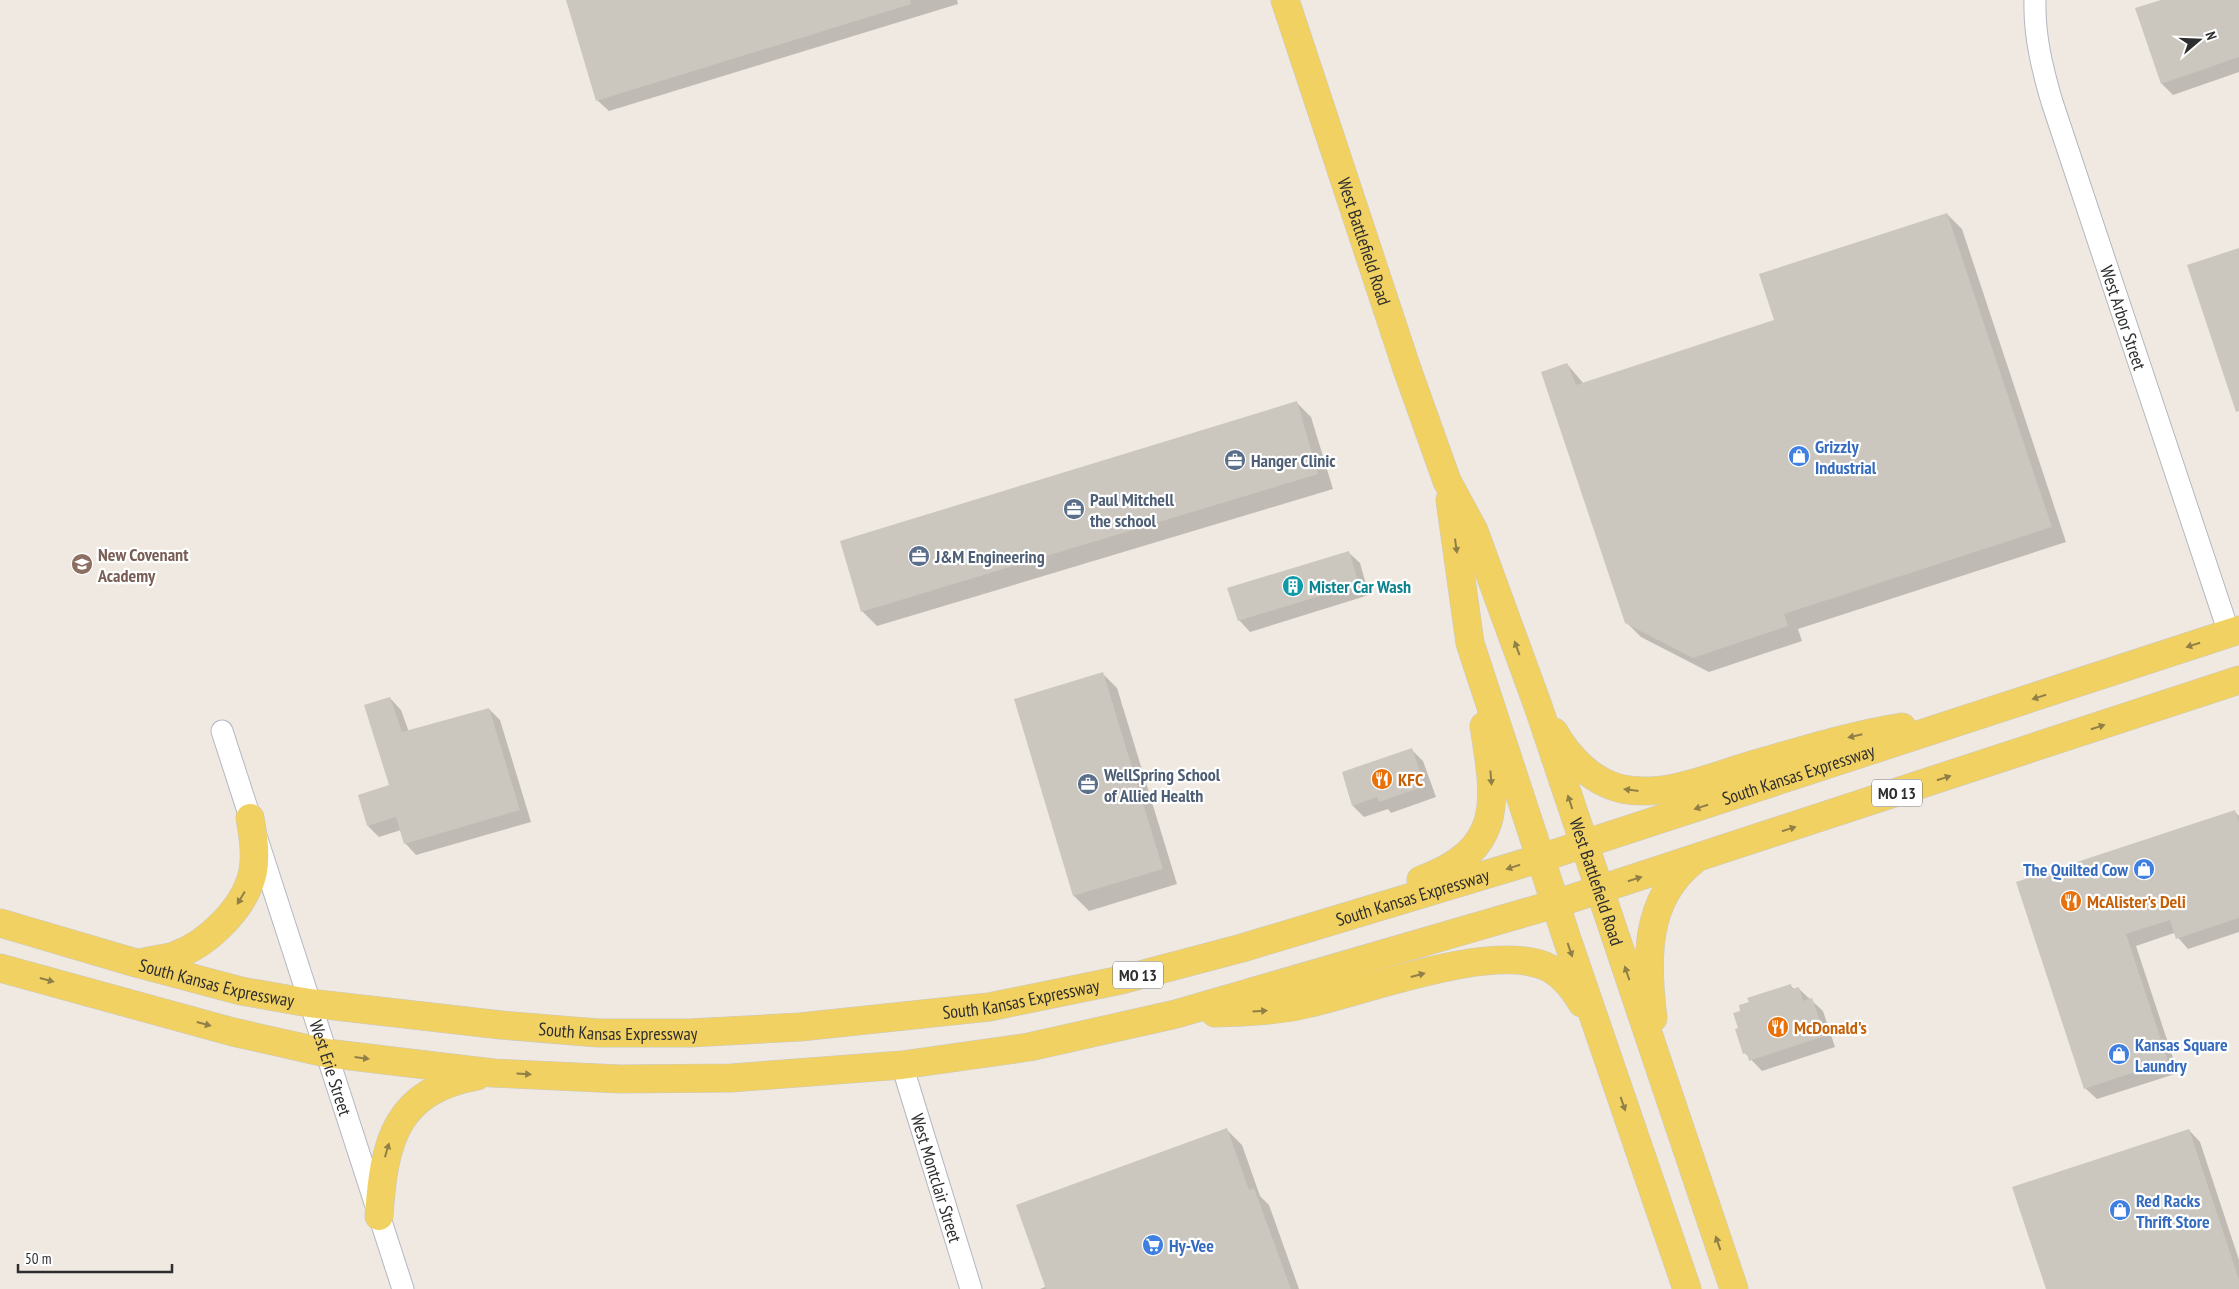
<svg xmlns="http://www.w3.org/2000/svg" width="2239" height="1289" font-family="'PT Sans Narrow',sans-serif">
<rect width="100%" height="100%" fill="#efe9e1"/>
<!-- shadow -->
<g fill="#0003">
<path d="M568 0H957L958 4 609 111 597 100Z"/>
<path d="M2165 0H2239V72L2173 95 2162 84Z"/>
<path d="M1947 214 1962 229 2066 542 1798 629 1802 641 1709 672 1641 637 1626 622 1567 364 1584 384 1776 321Z"/>
<path d="M1296 402 1311 417 1333 489 877 626 862 611Z"/>
<path d="M1348 552 1360 563 1369 595 1250 632 1239 620Z"/>
<path d="M1102 673 1117 688 1177 884 1089 911 1074 896 1016 700Z"/>
<path d="M390 698 401 710 409 732 489 709 500 720 531 822 416 855 405 843 401 830 379 837 368 826 391 786Z"/>
<path d="M1412 750 1423 761 1436 797 1391 813 1388 809 1364 817 1353 806Z"/>
<path d="M2235 812 2239 816V932L2188 949 2174 933 2136 946 2178 1073 2097 1099 2085 1088 2018 883Z"/>
<path d="M1790 985 1795 990 1799 989 1823 1011 1835 1047 1762 1071 1745 1053Z"/>
<path d="M1227 1130 1242 1145 1260 1196 1269 1205 1299 1289H1040L1047 1286Z"/>
<path d="M2189 1130 2200 1142 2239 1260V1289H2047Z"/>
</g>
<!-- building -->
<g fill="#cbc7bf">
<path d="M566 0H910L911 4 596 101Z"/>
<path d="M2161 0H2239V57L2161 84 2135 8Z"/>
<path d="M1947 213 2052 527 1784 614 1788 626 1693 658 1625 623 1541 372 1567 363 1576 385 1774 320 1759 274Z"/>
<path d="M2239 248V411L2236 412 2187 265Z"/>
<path d="M1297 401 1318 474 861 612 840 541Z"/>
<path d="M1349 551 1359 584 1238 621 1227 588Z"/>
<path d="M1103 672 1163 869 1073 896 1014 699Z"/>
<path d="M390 697 402 732 489 708 520 810 404 844 396 817 367 826 358 795 389 785 364 705Z"/>
<path d="M1412 748 1425 786 1379 802 1377 797 1352 806 1342 772Z"/>
<path d="M2235 810 2239 822V918L2176 939 2170 920 2126 934 2168 1061 2084 1089 2016 882Z"/>
<path d="M1791 984 1792 989 1799 987 1803 1001 1812 998 1825 1036 1749 1061 1747 1053 1743 1054 1735 1029 1738 1028 1733 1013 1740 1011 1739 1005 1749 1002 1747 998Z"/>
<path d="M1227 1128 1249 1190 1254 1188 1291 1289H1046L1016 1205Z"/>
<path d="M2189 1129 2239 1280V1289H2046L2012 1187Z"/>
</g>
<g fill="none" stroke-linecap="round" stroke-linejoin="round">
<!-- minor casing -->
<g stroke="#b4b7c1" stroke-width="23">
<g id="minor">
<path id="s1" d="M2035 0C2034 35 2042 68 2052 102L2229 633"/>
<path id="s2" d="M222 731 403 1289"/>
<path id="s3" d="M902 1065 971 1289"/>
</g>
</g>
<!-- major casing -->
<g stroke="#c9c9c9" stroke-width="29">
<g id="major">
<path id="s4" d="M1285 0 1407 369 1447 481 1474 531 1538 706 1734 1289"/>
<path d="M1450 500 1470 643 1567 939 1687 1289"/>
<path d="M1554 732C1569 758 1592 782 1622 789 1666 798 1714 776 1755 764 1804 750 1852 735 1902 727"/>
<path d="M1421 880C1505 849 1496 802 1484 726"/>
<path id="s5" d="M0 923 136 963 241 991 309 1003 501 1025 598 1033H690L800 1027 989 1007 1121 980 1242 948 1541 858 2239 630"/>
<path d="M140 963C151 960 163 959 174 956 208 944 246 907 253 871 256 853 253 835 250 818"/>
<path d="M0 968 233 1032 326 1053 493 1073 620 1079 731 1078 902 1065 1029 1047 1176 1014 1555 904 2239 680"/>
<path d="M1215 1013C1245 1012 1276 1011 1306 1004 1365 991 1489 943 1545 966 1561 973 1573 988 1582 1003"/>
<path d="M1653 1018C1646 962 1644 900 1692 862"/>
<path d="M379 1216C384 1142 395 1091 477 1076"/>
</g>
</g>
<!-- minor -->
<use href="#minor" stroke="#fff" stroke-width="21"/>
<!-- major -->
<use href="#major" stroke="#f2d163" stroke-width="28"/>
</g>
<!-- one-way arrows -->
<defs><path id="oneway-solid" d="M-6-.8H1V-3.2L6.5 0L1 3.2V.8H-6Z" transform="scale(1.25)"/></defs>
<g fill="#908048">
<use href="#oneway-solid" transform="translate(1456 546) rotate(82)"/>
<use href="#oneway-solid" transform="translate(2193 645) rotate(162)"/>
<use href="#oneway-solid" transform="translate(1517 648) rotate(-110)"/>
<use href="#oneway-solid" transform="translate(2039 697) rotate(162)"/>
<use href="#oneway-solid" transform="translate(2098 727) rotate(-18)"/>
<use href="#oneway-solid" transform="translate(1855 736) rotate(167)"/>
<use href="#oneway-solid" transform="translate(1491 778) rotate(85)"/>
<use href="#oneway-solid" transform="translate(1944 778) rotate(-18)"/>
<use href="#oneway-solid" transform="translate(1631 790) rotate(-173)"/>
<use href="#oneway-solid" transform="translate(1570 802) rotate(-108)"/>
<use href="#oneway-solid" transform="translate(1701 807) rotate(162)"/>
<use href="#oneway-solid" transform="translate(1789 829) rotate(-18)"/>
<use href="#oneway-solid" transform="translate(1513 867) rotate(163)"/>
<use href="#oneway-solid" transform="translate(1635 879) rotate(-17)"/>
<use href="#oneway-solid" transform="translate(241 898) rotate(121)"/>
<use href="#oneway-solid" transform="translate(1570 950) rotate(71)"/>
<use href="#oneway-solid" transform="translate(1627 973) rotate(-109)"/>
<use href="#oneway-solid" transform="translate(1418 975) rotate(-15)"/>
<use href="#oneway-solid" transform="translate(47 980) rotate(15)"/>
<use href="#oneway-solid" transform="translate(1260 1011) rotate(-4)"/>
<use href="#oneway-solid" transform="translate(204 1024) rotate(15)"/>
<use href="#oneway-solid" transform="translate(362 1058) rotate(7)"/>
<use href="#oneway-solid" transform="translate(524 1074) rotate(3)"/>
<use href="#oneway-solid" transform="translate(1623 1104) rotate(71)"/>
<use href="#oneway-solid" transform="translate(387 1150) rotate(-74)"/>
<use href="#oneway-solid" transform="translate(1718 1243) rotate(-109)"/>
</g>
<!-- icons -->
<defs>
<g id="shop-disc" transform="scale(1.125)"><circle r="9.5" fill="#3f7fe0" stroke="#fff"/><path d="M-5-2.5h2.3a2.7 3.5 0 0 1 5.4 0H5L5.5 6h-11ZM-1.5-2.5h3a1.5 2.3 0 0 0-3 0Z" fill="#fff"/></g>
<g id="office-disc" transform="scale(1.125)"><circle r="9.5" fill="#5c6f8a" stroke="#fff"/><path d="M-6-3h4V-5.5h4V-3h4V5H-6ZM-1-4.5V-3h2v-1.5ZM-6 0V1H6V0Z" fill="#fff"/></g>
<g id="school-disc" transform="scale(1.125)"><circle r="9.5" fill="#8d6e63" stroke="#fff"/><path d="M0-5L7-2L0 1L-7-2ZM-4 1L0 2.5L4 1V4Q0 6-4 4Z" fill="#fff"/></g>
<g id="building-disc" transform="scale(1.125)"><circle r="9.5" fill="#0f9aa8" stroke="#fff"/><path d="M-4-6H4V6H1V3H-1V6H-4ZM-2.5-4.3h1.7v1.8h-1.7ZM.8-4.3h1.7v1.8H.8ZM-2.5-1h1.7V.8h-1.7ZM.8-1h1.7V.8H.8Z" fill="#fff"/></g>
<g id="restaurant-disc" transform="scale(1.125)"><circle r="9.5" fill="#e8710a" stroke="#fff"/><path d="M-5-6h1v4h1v-4h1v4h1v-4h1v5L-1.5 .5V6h-2V.5L-5-1ZM5-6V6H3V1.5H1.5Q1.5-4 5-6Z" fill="#fff"/></g>
<g id="supermarket-disc" transform="scale(1.125)"><circle r="9.5" fill="#3f7fe0" stroke="#fff"/><path d="M-6-5.5h2.5l.6 2H6L4.5 2H-2.5L-4.4-4H-6ZM-1.5 3.2a1.3 1.3 0 1 0 .1 0ZM3 3.2a1.3 1.3 0 1 0 .1 0Z" fill="#fff"/></g>
</defs>
<g fill-rule="evenodd">
<use href="#shop-disc" x="1799" y="456"/>
<use href="#office-disc" x="1235" y="460"/>
<use href="#office-disc" x="1074" y="509"/>
<use href="#office-disc" x="919" y="556"/>
<use href="#school-disc" x="82" y="564"/>
<use href="#building-disc" x="1293" y="586"/>
<use href="#restaurant-disc" x="1382" y="779"/>
<use href="#office-disc" x="1088" y="784"/>
<use href="#shop-disc" x="2144" y="869"/>
<use href="#restaurant-disc" x="2071" y="901"/>
<use href="#restaurant-disc" x="1778" y="1027"/>
<use href="#shop-disc" x="2119" y="1054"/>
<use href="#shop-disc" x="2120" y="1210"/>
<use href="#supermarket-disc" x="1153" y="1245"/>
</g>
<g text-anchor="middle" dominant-baseline="central" stroke-width="4.5" stroke-linejoin="round" paint-order="stroke">
<!-- shield labels -->
<g fill="#fff" stroke="#6d6d6d" stroke-width="1">
<rect x="1872" y="779.5" width="50" height="27" rx="4"/>
<rect x="1113" y="961.5" width="50" height="27" rx="4"/>
</g>
<g font-size="16" font-weight="bold" fill="#2e2e2e">
<text x="1897" y="793">MO 13</text>
<text x="1138" y="975">MO 13</text>
</g>
<!-- street labels -->
<g font-size="18" fill="#2e2e2e" stroke="#fff">
<text stroke="none"><textPath href="#s4" startOffset="254">West Battlefield Road</textPath></text>
<text stroke="none"><textPath href="#s1" startOffset="331">West Arbor Street</textPath></text>
<text stroke="none"><textPath href="#s5" startOffset="1845">South Kansas Expressway</textPath></text>
<text stroke="none"><textPath href="#s4" startOffset="936">West Battlefield Road</textPath></text>
<text stroke="none"><textPath href="#s5" startOffset="1440">South Kansas Expressway</textPath></text>
<text stroke="none"><textPath href="#s5" startOffset="225">South Kansas Expressway</textPath></text>
<text stroke="none"><textPath href="#s5" startOffset="1035">South Kansas Expressway</textPath></text>
<text stroke="none"><textPath href="#s5" startOffset="630">South Kansas Expressway</textPath></text>
<text stroke="none"><textPath href="#s2" startOffset="354">West Erie Street</textPath></text>
<text stroke="none"><textPath href="#s3" startOffset="118">West Montclair Street</textPath></text>
</g>
<!-- shop labels -->
<g font-size="18" font-weight="bold" fill="#366cbe" stroke="#fff" text-anchor="start">
<text x="1815" y="446">Grizzly<tspan x="1815" dy="21">Industrial</tspan></text>
<text x="2128" y="869" text-anchor="end">The Quilted Cow</text>
<text x="2135" y="1044">Kansas Square<tspan x="2135" dy="21">Laundry</tspan></text>
<text x="2136" y="1200">Red Racks<tspan x="2136" dy="21">Thrift Store</tspan></text>
<text x="1169" y="1245">Hy-Vee</text>
</g>
<!-- service labels -->
<g font-size="18" font-weight="bold" fill="#4e5e75" stroke="#fff" text-anchor="start">
<text x="1251" y="460">Hanger Clinic</text>
<text x="1090" y="499">Paul Mitchell<tspan x="1090" dy="21">the school</tspan></text>
<text x="935" y="556">J&amp;M Engineering</text>
<text x="1104" y="774">WellSpring School<tspan x="1104" dy="21">of Allied Health</tspan></text>
</g>
<!-- education labels -->
<g font-size="18" font-weight="bold" fill="#785e54" stroke="#fff" text-anchor="start">
<text x="98" y="554">New Covenant<tspan x="98" dy="21">Academy</tspan></text>
</g>
<!-- culture labels -->
<g font-size="18" font-weight="bold" fill="#0d838f" stroke="#fff" text-anchor="start">
<text x="1309" y="586">Mister Car Wash</text>
</g>
<!-- food labels -->
<g font-size="18" font-weight="bold" fill="#c56008" stroke="#fff" text-anchor="start">
<text x="1398" y="779">KFC</text>
<text x="2087" y="901">McAlister's Deli</text>
<text x="1794" y="1027">McDonald's</text>
</g>
</g>
<!-- north arrow -->
<g transform="translate(2199 40) rotate(71)" stroke="#ffffff" stroke-width="4" paint-order="stroke">
<path d="M0-4L9 19L0 12L-9 19Z" fill="#2e2e2e"/>
<text y="-8" font-size="14" font-weight="bold" text-anchor="middle" fill="#2e2e2e">N</text>
</g>
<!-- scale -->
<path d="M18 1264v8h154v-8" fill="none" stroke="#2e2e2e" stroke-width="2.5"/>
<text x="25" y="1264" font-size="15" fill="#2e2e2e" stroke="#ffffff" stroke-width="4" paint-order="stroke">50 m</text>
</svg>
